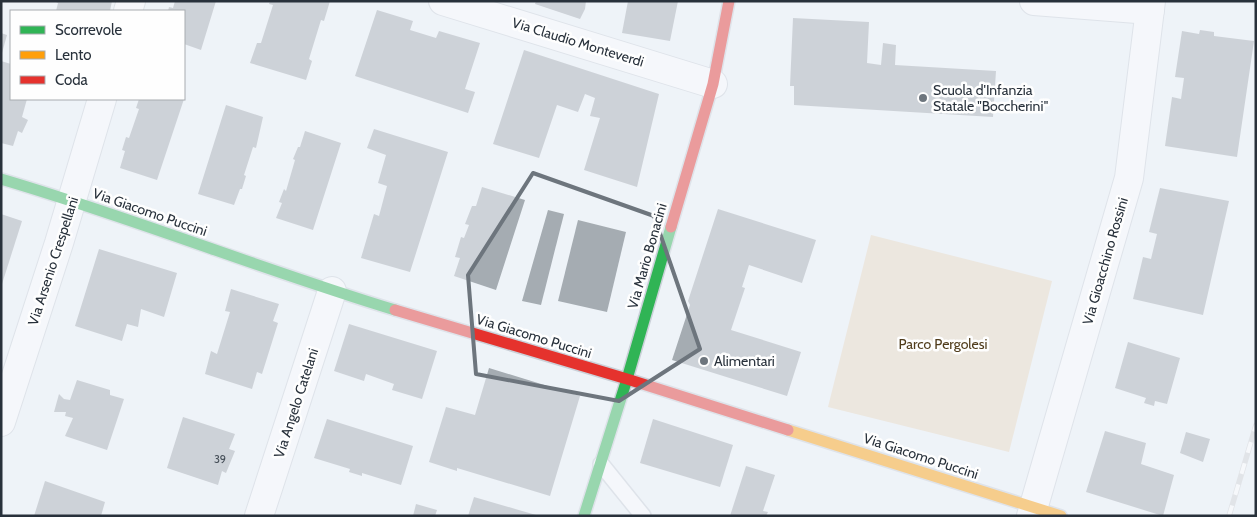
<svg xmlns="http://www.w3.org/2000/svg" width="1257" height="517" font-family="Cabin,sans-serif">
<rect width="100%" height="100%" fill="#eef3f8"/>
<!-- green -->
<path fill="#e8d9c0" d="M871 235 1052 281 1009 452 828 407Z"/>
<!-- building -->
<g fill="#a5acb2">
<path d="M54 1H112L110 11H56L58 3Z"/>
<path d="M175 1H216L201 50 184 44V11H168L169 7 173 8Z"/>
<path d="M270 1H330L324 21 321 20 309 59 312 61 306 80 250 63 257 43H261L273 5 269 4Z"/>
<path d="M536 1H586L585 9 580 19 535 4Z"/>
<path d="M628 1H678L670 41 622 33Z"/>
<path d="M377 10 413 21 410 30 436 38 439 31 480 43 465 89 475 92 468 113 355 76Z"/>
<path d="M793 18 869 22 867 63 881 65 883 43 896 45 895 65 996 71 993 117 794 105V86H790Z"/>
<path d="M1200 30 1214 32V36L1254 41 1237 157 1165 146 1172 97 1181 99 1184 78 1175 77 1182 31 1199 34Z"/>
<path d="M1 33 7 35 2 53H1Z"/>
<path d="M524 50 659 94 637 187 584 170 600 118 590 116 595 98 585 94 578 112 557 105 539 158 493 144Z"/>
<path d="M1 61 11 64V99H27L22 117 28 120 22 133 18 131 13 146 1 143Z"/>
<path d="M139 99H184L157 180 120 168 125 151 122 150 126 137 129 138 139 109 136 108Z"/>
<path d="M226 105 263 117 256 148 253 147 244 175 246 176 242 189H240L234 205 198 194Z"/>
<path d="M374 129 448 152 410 272 361 258 374 214 379 216 387 186 378 183 386 155 367 148Z"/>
<path d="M305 131 341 143 313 230 276 218 282 203 279 202 284 189 286 191 295 160 293 159 298 147H300Z"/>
<path d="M482 187 525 200 496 290 454 276 460 258 455 257 461 237 464 238 469 225 465 224 472 206H476Z"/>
<path d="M1160 188 1229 201 1203 315 1133 299 1143 257 1151 259 1157 234 1149 232Z"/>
<path d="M718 209 816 240 802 283 749 265 742 287 745 288 731 330 801 352 787 396 672 360 690 305 688 301Z"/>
<path d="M548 210 564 214 541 305 522 301Z"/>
<path d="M1 214 22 221 2 284H1Z"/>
<path d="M578 220 626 232 607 312 558 301Z"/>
<path d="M99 249 177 273 164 317 141 309 138 327 127 324 122 341 75 326Z"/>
<path d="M231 289 279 304 273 321 278 323 262 374 257 372 252 389 205 374 211 351 217 354 230 312 225 311Z"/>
<path d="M349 324 437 351 422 399 392 390 394 384 366 374 364 381 334 371Z"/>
<path d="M1128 342 1180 358 1167 404 1155 401 1154 406 1144 403 1146 398 1115 388Z"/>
<path d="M489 368 580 396 550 496 457 468V471L429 462 446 407 475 415Z"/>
<path d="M77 380 110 390V395L124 399 107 450 65 436 73 418 65 416 66 412H54L59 394 64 399 70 400Z"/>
<path d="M183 417 235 434 229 449 235 451 226 473 222 471 218 485 167 468Z"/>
<path d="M327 419 413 446 401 485 362 473V476L349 472 350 469 314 458Z"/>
<path d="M653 419 733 445 720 487 640 463Z"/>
<path d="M1105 431 1146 443 1141 464 1174 475 1163 516 1086 492Z"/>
<path d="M1186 432 1210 439 1203 462 1180 453Z"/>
<path d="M746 466 775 475 763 511 768 512 766 516H730Z"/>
<path d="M45 481 105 502 101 516H34Z"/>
<path d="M474 497 536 515V516H468Z"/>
<path d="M416 504 437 510 435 516H413Z"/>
</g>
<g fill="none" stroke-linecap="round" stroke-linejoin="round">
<!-- lane casing -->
<g stroke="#cbd1d9" stroke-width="18">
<path id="lane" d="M601 464 643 516"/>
</g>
<!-- street casing -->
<g stroke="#cbd1d9" stroke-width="30">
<g id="street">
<path d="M443 1 713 84"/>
<path d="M1034 1 1150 10"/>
<path d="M128 11 131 1"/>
<path d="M1 422 59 243 102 99"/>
<path d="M259 516 332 291"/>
<path d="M1031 516 1129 178 1151 1"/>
</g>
</g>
<!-- fast casing -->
<g stroke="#cbd1d9" stroke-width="14">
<g id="fast">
<path d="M1 179C134 218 263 270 395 310"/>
<path d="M584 516 627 379 671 227"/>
</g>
</g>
<!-- slow casing -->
<g stroke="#cbd1d9" stroke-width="14">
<path id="slow" d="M788 430 1061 516"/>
</g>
<!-- jam casing -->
<g stroke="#cbd1d9" stroke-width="14">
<g id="jam">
<path d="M671 227 713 84 729 1"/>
<path d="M395 310 627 379 788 430"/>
</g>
</g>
<!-- lane -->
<use href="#lane" stroke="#fcfdfe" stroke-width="15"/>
<!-- street -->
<use href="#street" stroke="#fcfdfe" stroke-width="28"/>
<!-- fast -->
<use href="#fast" stroke="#30b455" stroke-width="11"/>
<!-- slow -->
<use href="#slow" stroke="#ff9f0a" stroke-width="11"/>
<!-- jam -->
<use href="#jam" stroke="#e5322d" stroke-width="11"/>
<!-- rail casing -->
<g stroke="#d1d3d5" stroke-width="5.5">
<path id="rail" d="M1229 516 1256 425"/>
</g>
<!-- rail -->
<use href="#rail" stroke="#fefefe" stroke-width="4" stroke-dasharray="11" stroke-linecap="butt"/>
</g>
<!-- marked area -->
<path d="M0 0H1257V517H0ZM533 173 654 216 700 349 619 401 476 374 468 275Z" fill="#eef3f8" fill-opacity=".55" fill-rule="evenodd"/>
<path fill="none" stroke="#6d757d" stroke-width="4" stroke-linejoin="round" d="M533 173 654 216 700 349 619 401 476 374 468 275Z"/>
<!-- markers -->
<g fill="#6d757d" stroke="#fefefe" stroke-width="2">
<circle cx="923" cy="98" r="5"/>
<circle cx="704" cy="361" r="5"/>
</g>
<g text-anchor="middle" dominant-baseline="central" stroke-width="5" stroke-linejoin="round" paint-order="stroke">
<!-- number labels -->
<g font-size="11" fill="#475059">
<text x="220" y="459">39</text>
</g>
<!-- street labels -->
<g font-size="14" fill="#28313b" stroke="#fefefe">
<text transform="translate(578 42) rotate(17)">Via Claudio Monteverdi</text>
<text transform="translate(150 212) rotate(19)">Via Giacomo Puccini</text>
<text transform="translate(647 256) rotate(-74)">Via Mario Bonacini</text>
<text transform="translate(53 261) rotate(-72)">Via Arsenio Crespellani</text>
<text transform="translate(1105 261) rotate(-74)">Via Gioacchino Rossini</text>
<text transform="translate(534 336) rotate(17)">Via Giacomo Puccini</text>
<text transform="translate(296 403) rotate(-72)">Via Angelo Catelani</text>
<text transform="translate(921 456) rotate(18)">Via Giacomo Puccini</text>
</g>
<!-- poi labels -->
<g font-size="14" fill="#28313b" stroke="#fefefe" text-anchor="start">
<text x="933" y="90">Scuola d'Infanzia<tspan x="933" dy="16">Statale "Boccherini"</tspan></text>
<text x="714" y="361">Alimentari</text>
</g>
<!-- park labels -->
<g font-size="14" fill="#503c1b" stroke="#fefefe">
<text x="943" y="344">Parco Pergolesi</text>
</g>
</g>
<!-- border -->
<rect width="1257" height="517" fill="none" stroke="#28313b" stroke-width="5"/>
<!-- legend -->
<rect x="10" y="10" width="175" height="90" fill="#fefefe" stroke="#a8acb0"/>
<rect x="20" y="26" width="25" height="8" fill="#30b455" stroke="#a8acb0"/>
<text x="55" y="35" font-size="15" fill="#28313b">Scorrevole</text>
<rect x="20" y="51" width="25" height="8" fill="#ff9f0a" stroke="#a8acb0"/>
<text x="55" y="60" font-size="15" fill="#28313b">Lento</text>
<rect x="20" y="76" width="25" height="8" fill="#e5322d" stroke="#a8acb0"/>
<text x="55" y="85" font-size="15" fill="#28313b">Coda</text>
</svg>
